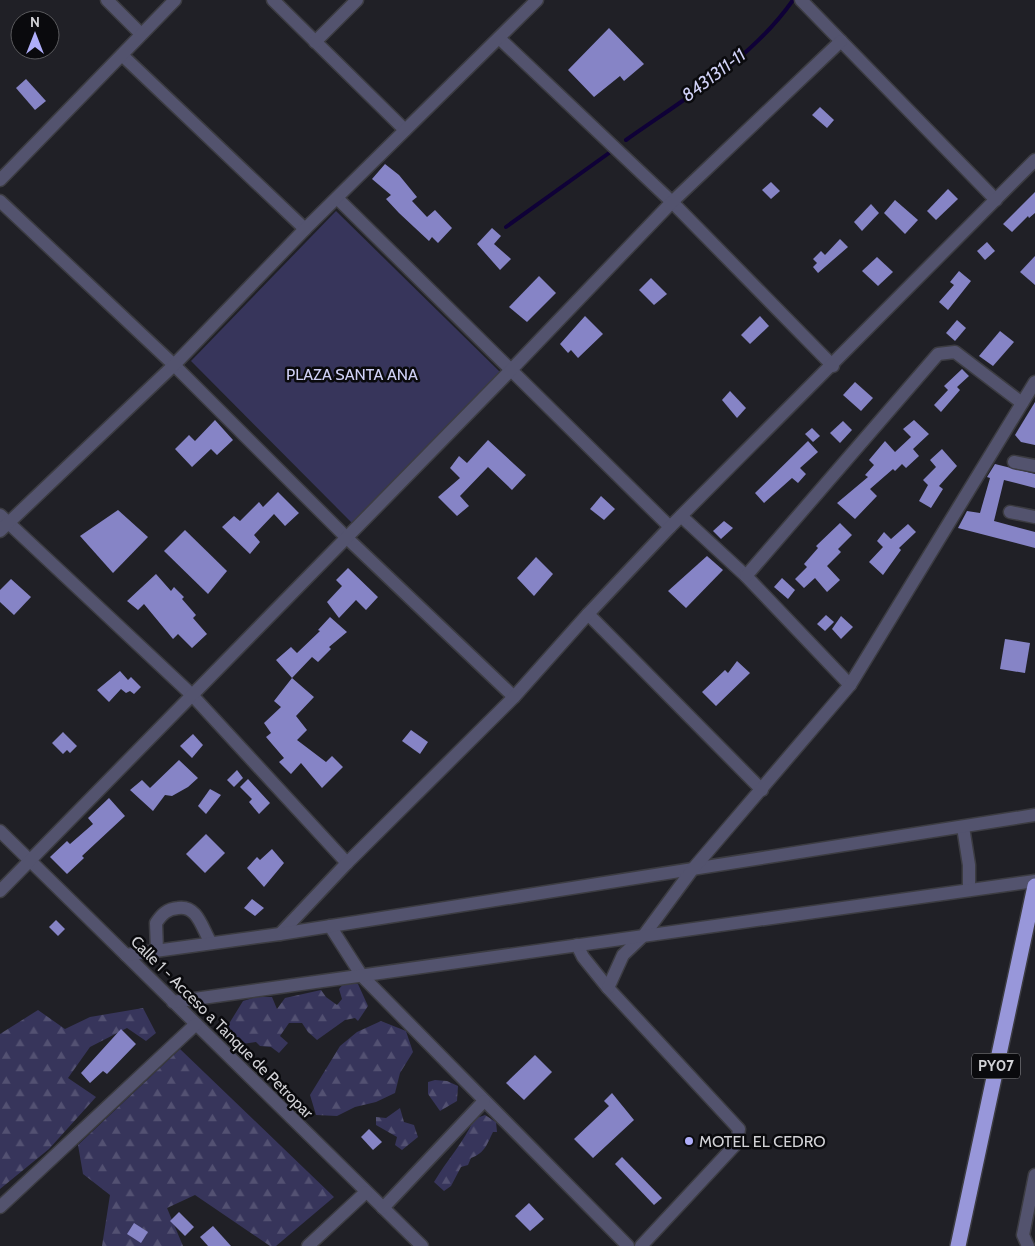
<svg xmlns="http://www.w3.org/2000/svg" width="1035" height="1246" font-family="Cabin,sans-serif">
<defs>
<pattern id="forest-firs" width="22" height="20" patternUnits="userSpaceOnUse" patternTransform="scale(1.25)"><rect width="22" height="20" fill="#37355b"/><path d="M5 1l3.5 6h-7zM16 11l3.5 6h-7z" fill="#535172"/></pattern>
</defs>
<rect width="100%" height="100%" fill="#202026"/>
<!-- forest -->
<g fill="url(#forest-firs)">
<path d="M345 982 358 984 368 1006 358 1021 355 1018 345 1020 317 1040 308 1032 302 1023H289L280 1036 288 1043 279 1053 271 1047 260 1046 256 1042 242 1044 227 1027 243 1001 256 997H272L277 1009 285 998 321 990 326 997 337 1005 342 999 339 989Z"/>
<path d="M143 1008 156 1033 146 1041 127 1028 90 1047 68 1078 96 1097 49 1149 0 1189V1034L38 1010 65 1029 90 1017Z"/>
<path d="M381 1021 406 1031 413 1052 400 1073 395 1093 376 1102 355 1107 337 1116 316 1115 310 1095 340 1046 357 1032Z"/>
<path d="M180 1049 334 1197 276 1246H270L195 1195 167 1208 183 1246H102L110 1195 83 1174 78 1145Z"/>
<path d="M435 1080 447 1081 458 1086 457 1101 440 1111 428 1094V1082Z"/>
<path d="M400 1108 404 1122 414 1125 418 1137 402 1150 395 1145 397 1137 376 1125V1117L386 1118Z"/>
<path d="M485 1115 496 1122 497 1132H493C487 1144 485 1153 471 1158L468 1165 461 1167 451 1186 444 1191 434 1182C447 1160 464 1142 474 1119Z"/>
</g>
<!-- park -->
<path fill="#37355b" d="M336 211 500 372 353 524 191 361Z"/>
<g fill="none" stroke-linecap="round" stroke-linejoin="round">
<!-- stream -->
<g stroke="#0f0137" stroke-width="4">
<path d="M626 140C684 99 752 59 793 0"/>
<path d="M506 227 609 153"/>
</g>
</g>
<!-- building -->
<g fill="#8684c6">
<path d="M609 28 644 64 624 81 620 76 594 97 568 70Z"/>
<path d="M26 79 46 101 35 110 16 88Z"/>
<path d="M820 107 834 120 827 128 812 115Z"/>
<path d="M385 164 399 175 417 197 412 201 427 217 435 210 452 228 438 243 432 237 429 241 399 213 386 199 391 195 372 179Z"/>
<path d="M771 182 780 191 771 199 762 190Z"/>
<path d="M948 189 958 199 936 220 927 211Z"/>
<path d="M1035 192V213L1029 218 1028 216 1012 232 1003 224Z"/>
<path d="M895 200 918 220 905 234 884 213Z"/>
<path d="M871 204 879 213 862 231 854 222Z"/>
<path d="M492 228 501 236 494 244 511 259 500 270 477 244Z"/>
<path d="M840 239 848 247 818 273 813 267 817 263 813 259 821 251 825 255Z"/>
<path d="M987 242 995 251 985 260 977 251Z"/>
<path d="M1035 256V285L1020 272Z"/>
<path d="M877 257 893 272 878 286 862 271Z"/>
<path d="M959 271 971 281 948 310 939 302 954 285 950 282Z"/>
<path d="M539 276 556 293 527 322 509 307Z"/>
<path d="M651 278 667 294 654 305 639 290Z"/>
<path d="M585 316 603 334 578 358 571 350 568 353 560 344Z"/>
<path d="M760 316 769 326 750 344 741 335Z"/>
<path d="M957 320 966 328 955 341 946 333Z"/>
<path d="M1000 331 1014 342 993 366 979 356Z"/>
<path d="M962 369 969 376 957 387 960 390 941 412 934 405 948 390 944 386Z"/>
<path d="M855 382 873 398 861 411 843 395Z"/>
<path d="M730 391 746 408 737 418 722 400Z"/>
<path d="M1035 402V445L1021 442 1015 435Z"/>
<path d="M215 420 233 440 217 455 211 449 192 467 175 449 189 435 195 441Z"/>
<path d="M914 420 929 434 913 449 919 456 906 468 902 464 895 471 893 469 870 489 877 496 855 519 837 503 868 477 865 475 874 465 869 460 885 441 895 452 911 437 903 429Z"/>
<path d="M843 421 852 430 840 443 830 433Z"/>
<path d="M812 428 820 436 813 442 805 434Z"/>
<path d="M488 440 526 475 512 490 488 467 460 496 469 506 457 516 438 497 460 478 450 468 459 456 467 463Z"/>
<path d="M808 441 818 452 800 468 806 474 798 483 792 478 764 503 755 493Z"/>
<path d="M942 449 957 466 939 486 943 489 931 508 919 501 928 485 923 480 936 467 930 460Z"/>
<path d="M995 464 1035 474V488L1004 480 994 521 1035 532V548L958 528 967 511 980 513 990 478 987 477Z"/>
<path d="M278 492 299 513 285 526 274 514 254 535 260 542 250 554 222 527 234 516 240 521 259 502 263 507Z"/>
<path d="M601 496 615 509 604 520 590 509Z"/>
<path d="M118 510 148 537 113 573 80 536Z"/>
<path d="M724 521 733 528 721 539 713 531Z"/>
<path d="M840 523 852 535 838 549 841 552 827 566 840 580 827 592 815 578 804 588 795 579 807 567 804 564 818 548 816 546Z"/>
<path d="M908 524 916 532 899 548 901 550 883 575 869 562 883 547 877 541 884 532 891 539Z"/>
<path d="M185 530 227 571 208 594 164 551Z"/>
<path d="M707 556 723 570 686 608 668 591Z"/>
<path d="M536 557 553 574 534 596 517 578Z"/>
<path d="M348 568 378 597 366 610 356 600 339 618 327 602 342 586 336 580Z"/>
<path d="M156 574 171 591 174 587 184 597 182 599 196 615 193 618 207 634 192 648 178 634 173 639 144 604 138 610 127 601Z"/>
<path d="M782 578 795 590 788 599 774 587Z"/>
<path d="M11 579 31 597 14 615 0 602V590Z"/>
<path d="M826 615 834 622 825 631 817 624Z"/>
<path d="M841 616 853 627 841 639 832 629Z"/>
<path d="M330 617 347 632 329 647 331 649 318 662 312 657 292 678 276 660 291 647 297 653 320 631 318 630Z"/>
<path d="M1005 639 1030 643 1025 673 1000 669Z"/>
<path d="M737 661 750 673 716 706 702 692 725 670 728 673Z"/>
<path d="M120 671 128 680 131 677 141 687 134 694 130 691 126 693 121 689 109 702 97 690Z"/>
<path d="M292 678 314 697 296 716 307 730 297 740 326 762 332 756 343 767 322 788 301 763 291 774 279 762 284 758 266 737 271 733 264 723 281 707 274 701Z"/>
<path d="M411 730 428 742 420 754 402 741Z"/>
<path d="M63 732 77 746 70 753 67 750 63 754 52 743Z"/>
<path d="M193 734 203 745 192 758 180 746Z"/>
<path d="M179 760 198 778 188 787 172 796 165 795 153 811 130 790 142 780 150 788Z"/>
<path d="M237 770 243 778 234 787 227 780Z"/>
<path d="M248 779 270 803 259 814 249 802 252 799 240 787Z"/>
<path d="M210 789 221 795 206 814 198 806Z"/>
<path d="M109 798 125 816 82 856 84 858 67 874 50 857 67 841 70 844 93 824 88 818Z"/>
<path d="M206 834 225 853 205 873 186 854Z"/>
<path d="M272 849 284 863 264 887 247 868 257 857 260 860Z"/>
<path d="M252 899 264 908 255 916 244 908Z"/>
<path d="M56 920 65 929 58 936 49 927Z"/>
<path d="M121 1029 136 1044 107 1074 103 1071 90 1083 81 1073Z"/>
<path d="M535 1055 552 1072 524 1100 506 1083Z"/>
<path d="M612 1093 634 1120 593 1158 574 1139 609 1106 604 1101Z"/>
<path d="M369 1129 382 1142 373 1150 361 1137Z"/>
<path d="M622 1157 662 1198 654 1205 615 1164Z"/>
<path d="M529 1203 544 1219 530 1231 515 1216Z"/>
<path d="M179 1212 194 1227 185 1236 170 1221Z"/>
<path d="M134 1223 148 1232 141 1243 127 1234Z"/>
<path d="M213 1226 231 1246H208L200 1237Z"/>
</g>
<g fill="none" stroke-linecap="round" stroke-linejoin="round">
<!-- minor casing -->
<g stroke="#3c3c42" stroke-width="15">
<g id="minor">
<path d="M107 0 141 34"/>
<path d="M273 0 405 130"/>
<path d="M801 0 996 200"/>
<path d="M499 38 672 202 833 366"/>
<path d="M315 42 357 0"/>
<path d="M122 55 305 229"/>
<path d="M0 180 175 0"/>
<path d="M337 198 670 527"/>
<path d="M0 201 174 365 347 538 514 697"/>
<path d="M1014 462 1035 466"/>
<path d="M1010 512 1035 517"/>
<path d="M0 515 192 695 347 863"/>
<path d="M681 516 746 576 850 685"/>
<path d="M0 531 174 365 305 229 537 0"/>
<path d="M746 576 938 354 955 352 1022 403"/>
<path d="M588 614 762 790"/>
<path d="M963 827 969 865V890"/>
<path d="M0 831 422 1246"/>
<path d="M0 891 510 371 672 202 841 41"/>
<path d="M330 926 362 976 628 1246"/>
<path d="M280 934 347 863 514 697 588 614 670 527 1035 160"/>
<path d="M577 945 583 957 608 988 739 1129 737 1143 641 1246"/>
<path d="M157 950 156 923C162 914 167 909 178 908 198 905 202 929 211 943"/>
<path d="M126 955 280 934 1035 815"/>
<path d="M608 988 623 955 644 935 692 870 850 685 1035 382"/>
<path d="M173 1002 1035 881"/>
<path d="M0 1207 196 1024"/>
<path d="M383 1208 484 1101"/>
<path d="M308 1246 366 1192"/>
<path d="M1028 1246 1023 1235 1035 1175"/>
</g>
</g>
<!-- highway casing -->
<g stroke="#3c3c42" stroke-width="18">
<path id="highway" d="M958 1246 1035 886"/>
</g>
<!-- minor -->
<use href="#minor" stroke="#53536e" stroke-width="12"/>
<!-- highway -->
<use href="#highway" stroke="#9897da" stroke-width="15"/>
</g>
<!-- markers -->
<circle fill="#afaefa" stroke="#0a0a0d" stroke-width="2" cx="689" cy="1141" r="5"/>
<g text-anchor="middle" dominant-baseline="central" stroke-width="5" stroke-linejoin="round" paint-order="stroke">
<!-- shield labels -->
<rect fill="#0a0a0d" stroke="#96969a" stroke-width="1" x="972" y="1053.5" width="48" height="25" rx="4"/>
<g font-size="15" font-weight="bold" fill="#d2d2d6">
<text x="996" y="1066">PY07</text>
</g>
<!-- park labels -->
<g font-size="16" fill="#d0d1f6" stroke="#0a0a0d">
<text x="352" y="374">PLAZA SANTA ANA</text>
</g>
<!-- street labels -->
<g font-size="16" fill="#d2d2d6" stroke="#0a0a0d">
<text transform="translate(222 1027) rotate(45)">Calle 1 - Acceso a Tanque de Petropar</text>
</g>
<!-- poi labels -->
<g font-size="16" fill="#d2d2d6" stroke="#0a0a0d" text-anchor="start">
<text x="699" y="1141">MOTEL EL CEDRO</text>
</g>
<!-- water labels -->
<g font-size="18" font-style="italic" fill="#d0d1f6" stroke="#0a0a0d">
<text transform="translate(714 75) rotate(-37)">8431311-11</text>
</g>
</g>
<!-- north arrow -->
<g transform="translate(35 35)"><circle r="24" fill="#0a0a0d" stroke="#5a5a5d"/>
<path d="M0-4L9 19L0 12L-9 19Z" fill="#afaefa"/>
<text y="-8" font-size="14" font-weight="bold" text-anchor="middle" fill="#d2d2d6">N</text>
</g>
</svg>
